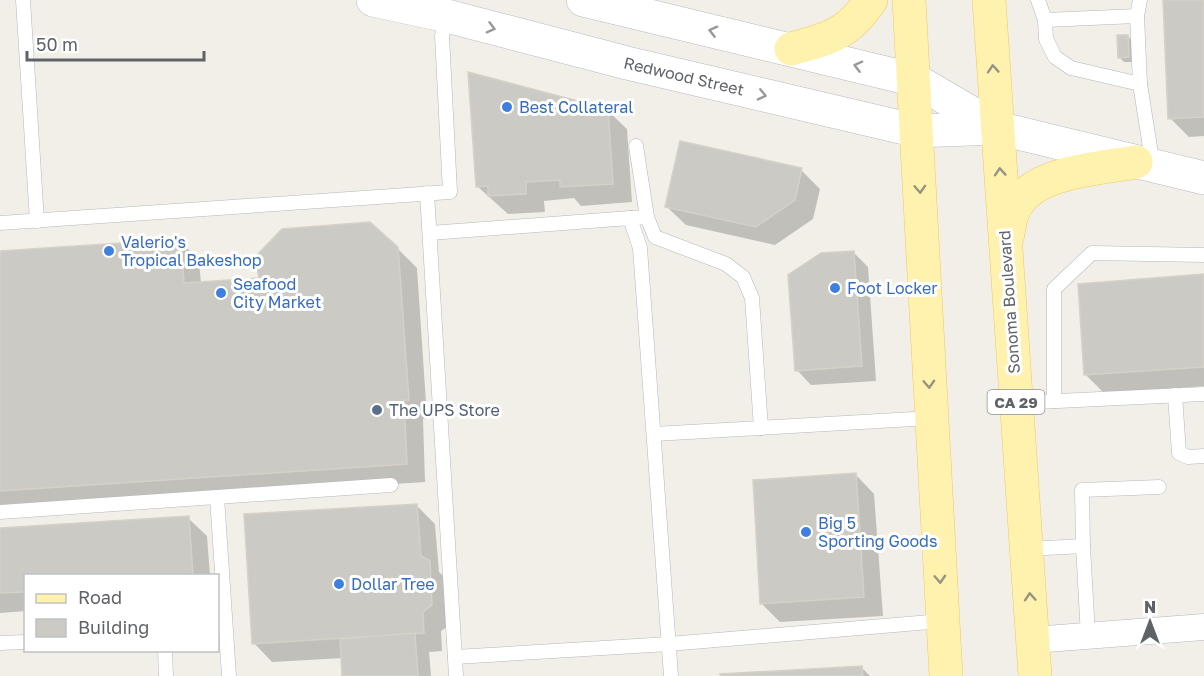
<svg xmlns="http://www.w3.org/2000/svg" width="1204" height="676" font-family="'Golos Text',sans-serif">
<rect width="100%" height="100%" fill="#f1efe8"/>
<!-- shadow -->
<g fill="#0003">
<path d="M1164 0H1204V136L1189 137 1170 118Z"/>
<path d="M1128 36 1132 41 1134 62H1124L1119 57Z"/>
<path d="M607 110 627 129 632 202 581 206 574 198 544 201 545 212 508 214 477 186Z"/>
<path d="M801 170 820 189 813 219 775 245 686 225 667 207Z"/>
<path d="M180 241 199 260 201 284 260 280 397 248 417 268 427 418 423 419 425 482 0 510V253Z"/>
<path d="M854 253 868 267 876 381 811 385 797 370Z"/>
<path d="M1204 276V386L1105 394 1086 375Z"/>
<path d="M856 475 874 494 883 616 780 622 761 603Z"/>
<path d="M416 505 435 524 439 572 448 581 451 624 441 631 442 651 429 652 431 676H344L343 658 272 662 254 643Z"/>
<path d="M188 518 207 536 210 576H26V611L0 613V529Z"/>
<path d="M861 667 870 676H722Z"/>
</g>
<!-- building -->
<g fill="#cccac5" stroke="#d6d1c6" stroke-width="1.5">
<path d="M1163 0H1204V117L1168 119Z"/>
<path d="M1117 35H1128L1129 57 1118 58Z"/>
<path d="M468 72 608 109 613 184 560 187V180L526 182V194L488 196V186L476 187Z"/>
<path d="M680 141 802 168 795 200 756 227 665 207Z"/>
<path d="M370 222 398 247 409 400H404L407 464 0 491V251L181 239 184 283 259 278 255 257 282 229Z"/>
<path d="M854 251 862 366 795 371 788 275 821 253Z"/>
<path d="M1204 274V367L1084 375 1078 284Z"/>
<path d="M856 473 864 597 760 604 753 480Z"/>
<path d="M417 504 421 556 430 561 432 605 423 612 424 633 252 644 244 514Z"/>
<path d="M189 516 193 576H26V592L0 593V528Z"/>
<path d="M415 633 418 676H342L340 639Z"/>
<path d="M862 666 863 676H721L720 674Z"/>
</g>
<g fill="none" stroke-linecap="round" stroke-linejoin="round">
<!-- service casing -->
<g stroke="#b5b8bc" stroke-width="15">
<g id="service">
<path d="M23 0 37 221"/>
<path d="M1038 0 1045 20 1046 39 1055 57 1071 68 1140 84 1153 166"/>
<path d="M1140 0 1137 16 1140 84"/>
<path d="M1045 20 1137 16"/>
<path d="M636 146 647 217"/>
<path d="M427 193 456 676"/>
<path d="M630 218 647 217 655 237 726 264 743 277 752 298 761 428"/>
<path d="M0 223 450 192 442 36 447 16"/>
<path d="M430 233 630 218 640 248 671 676"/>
<path d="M1175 395 1179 453 1188 457 1204 456"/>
<path d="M1054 401V289L1092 253 1204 255"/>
<path d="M1016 403 1204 394"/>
<path d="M654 434 931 418"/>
<path d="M217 497 229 676"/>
<path d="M0 512 391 485"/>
<path d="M1083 546 1082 490 1159 487"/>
<path d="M1027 549 1083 546 1088 636"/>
<path d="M0 643 26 642"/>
<path d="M165 650 166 676"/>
<path d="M455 657 669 644 942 621"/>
</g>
</g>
<!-- minor casing -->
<g stroke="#b5b8bc" stroke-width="27">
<path id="minor" d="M1033 640 1204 627"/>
</g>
<!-- secondary casing -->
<g stroke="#b6babf" stroke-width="34">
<g id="secondary">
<path d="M373 0 447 16 627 63 917 131 997 128 1204 178"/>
<path d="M583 0 915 80 997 128"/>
</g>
</g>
<!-- primary casing -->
<g stroke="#f2c960" stroke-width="34">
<g id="primary">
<path d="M909 0 946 676"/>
<path d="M989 0 1035 676"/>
<path d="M791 49C829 39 848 34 871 0"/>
<path d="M1008 234C1010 221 1012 209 1021 199 1043 171 1103 168 1136 162"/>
</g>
</g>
<!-- service -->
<use href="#service" stroke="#fff" stroke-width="14"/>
<!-- minor -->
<use href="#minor" stroke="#fff" stroke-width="26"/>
<!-- secondary -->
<use href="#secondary" stroke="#fff" stroke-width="33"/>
<!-- primary -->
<use href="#primary" stroke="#fff2af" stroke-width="33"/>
</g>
<!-- one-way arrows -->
<defs><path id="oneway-chevron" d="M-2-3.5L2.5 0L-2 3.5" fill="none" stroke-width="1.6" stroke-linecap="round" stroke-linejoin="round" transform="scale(1.5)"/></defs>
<g stroke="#979a9d">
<use href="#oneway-chevron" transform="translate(491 28) rotate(15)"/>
<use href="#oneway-chevron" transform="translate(713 31) rotate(-166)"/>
<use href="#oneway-chevron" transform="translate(858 66) rotate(-166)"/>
<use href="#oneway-chevron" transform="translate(762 95) rotate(13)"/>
</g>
<g stroke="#979581">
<use href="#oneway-chevron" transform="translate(993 69) rotate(-94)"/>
<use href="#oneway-chevron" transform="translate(1000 172) rotate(-94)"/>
<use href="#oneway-chevron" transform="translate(920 189) rotate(87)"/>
<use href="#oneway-chevron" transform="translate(929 384) rotate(87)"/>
<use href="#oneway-chevron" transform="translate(940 579) rotate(87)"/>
<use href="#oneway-chevron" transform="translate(1030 597) rotate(-94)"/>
</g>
<!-- markers -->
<g fill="#3f7fe0" stroke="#fff" stroke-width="2">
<circle cx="507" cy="107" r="6"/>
<circle cx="109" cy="251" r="6"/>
<circle cx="835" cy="288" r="6"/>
<circle cx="221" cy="293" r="6"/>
<circle cx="806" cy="532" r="6"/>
<circle cx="339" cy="584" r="6"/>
</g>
<circle fill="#5c6f8a" stroke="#fff" stroke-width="2" cx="377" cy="410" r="6"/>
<g text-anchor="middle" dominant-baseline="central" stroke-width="6" stroke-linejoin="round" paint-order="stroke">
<!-- shield labels -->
<rect fill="#fff" stroke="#8f9295" stroke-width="1.5" x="987.5" y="390" width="57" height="24" rx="4.5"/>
<g font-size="15" font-weight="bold" fill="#5f6368">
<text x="1016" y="402">CA 29</text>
</g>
<!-- street labels -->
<g font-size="16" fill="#5f6368" stroke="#fff">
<text transform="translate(684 76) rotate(13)">Redwood Street</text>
<text transform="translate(1009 302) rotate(-94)">Sonoma Boulevard</text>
</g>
<!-- shop labels -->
<g font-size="16" fill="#366cbe" stroke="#fff" text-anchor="start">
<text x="519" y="107">Best Collateral</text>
<text x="121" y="242">Valerio's<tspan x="121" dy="18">Tropical Bakeshop</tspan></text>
<text x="233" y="284">Seafood<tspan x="233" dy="18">City Market</tspan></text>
<text x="847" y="288">Foot Locker</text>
<text x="818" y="523">Big 5<tspan x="818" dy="18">Sporting Goods</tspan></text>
<text x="351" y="584">Dollar Tree</text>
</g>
<!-- service labels -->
<g font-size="16" fill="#4e5e75" stroke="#fff" text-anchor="start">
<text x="389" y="410">The UPS Store</text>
</g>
</g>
<!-- legend -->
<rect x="24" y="574" width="195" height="78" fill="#ffffff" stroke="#bfc1c3" stroke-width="1.5"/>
<rect x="36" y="594" width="30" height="9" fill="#fff2af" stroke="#bfc1c3" stroke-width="1.5"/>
<text x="78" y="604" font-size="18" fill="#5f6368">Road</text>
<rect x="36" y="619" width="30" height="18" fill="#cccac5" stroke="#bfc1c3" stroke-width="1.5"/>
<text x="78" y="634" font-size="18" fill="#5f6368">Building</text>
<!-- north arrow -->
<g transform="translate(1150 622)" stroke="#ffffff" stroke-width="4.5" paint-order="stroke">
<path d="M0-4.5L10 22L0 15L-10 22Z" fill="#5f6368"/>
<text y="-9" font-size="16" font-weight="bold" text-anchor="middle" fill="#5f6368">N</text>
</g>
<!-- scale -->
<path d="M27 51v9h177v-9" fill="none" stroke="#5f6368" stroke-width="3"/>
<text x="36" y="51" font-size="18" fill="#5f6368" stroke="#ffffff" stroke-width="4.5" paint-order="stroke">50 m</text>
</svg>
